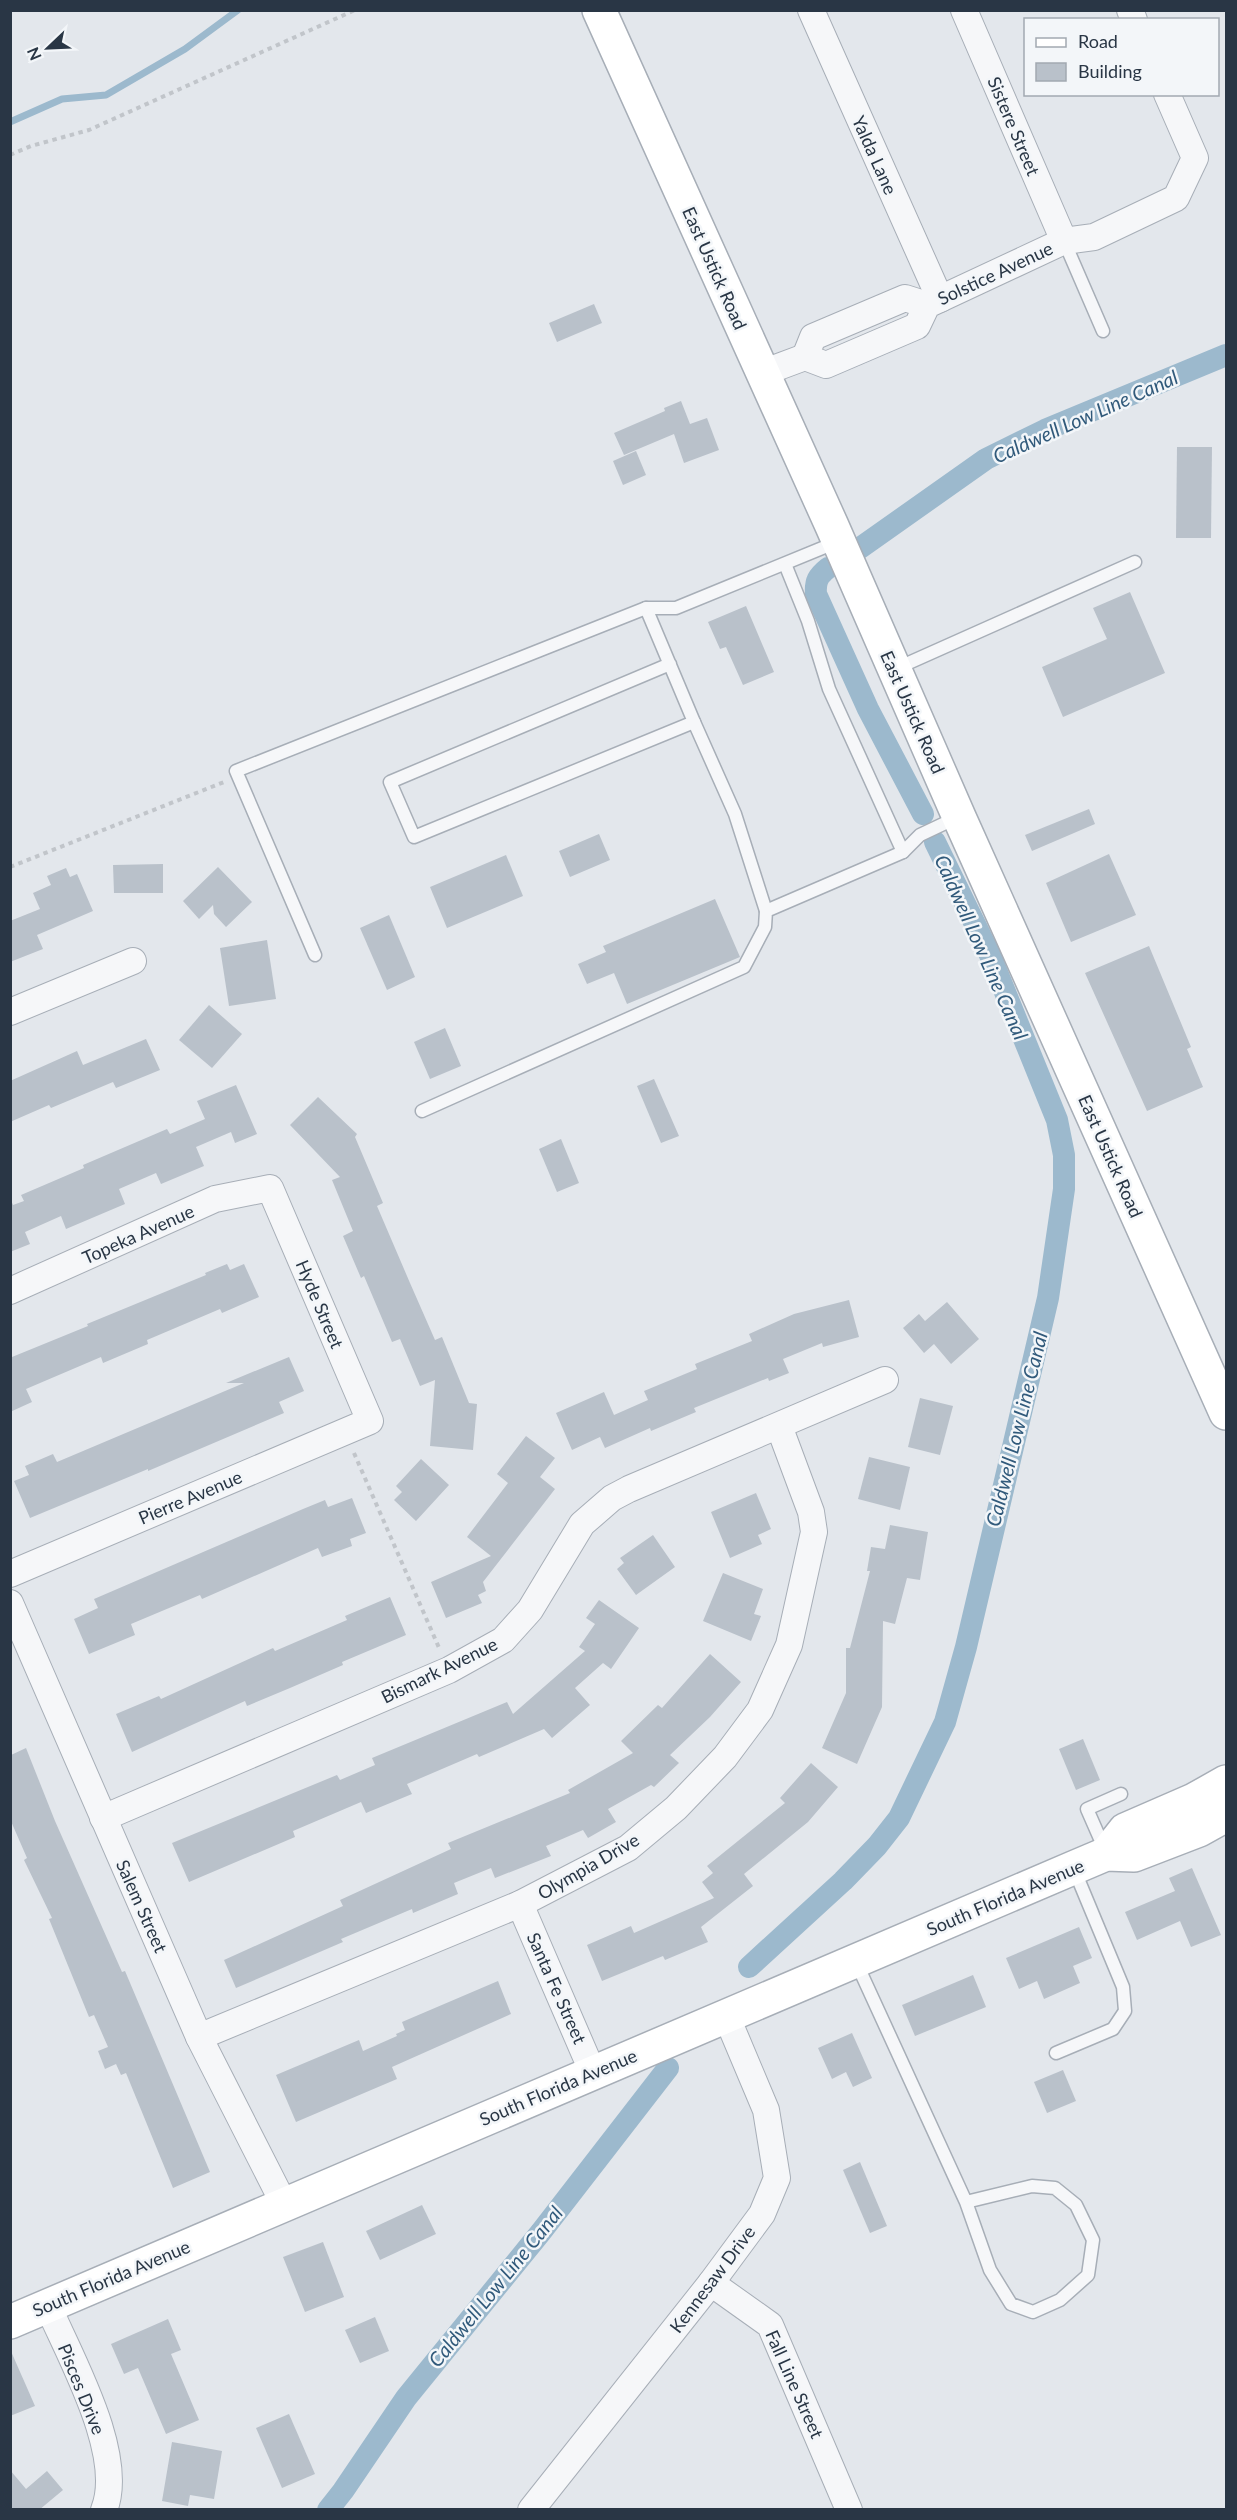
<svg xmlns="http://www.w3.org/2000/svg" width="1237" height="2520" font-family="Lato,sans-serif">
<rect width="100%" height="100%" fill="#e3e7ec"/>
<g fill="none" stroke-linecap="round" stroke-linejoin="round">
<!-- stream -->
<path stroke="#9cb9cd" stroke-width="7" d="M10 122 62 99 106 95 185 49 238 10"/>
<!-- canal -->
<g stroke="#9cb9cd" stroke-width="22">
<path d="M860 548 986 459 1045 430 1226 355"/>
<path d="M828 568C818 576 815 581 816 594L868 709 923 814"/>
<path d="M749 1967 843 1881 877 1846 899 1818 945 1722 966 1647 1048 1298 1064 1189V1155L1057 1120 990 955 935 842"/>
<path d="M328 2510 343 2491 406 2398 541 2232 668 2068"/>
</g>
</g>
<!-- building -->
<g fill="#b9c1ca">
<path d="M594 304 602 323 557 342 549 323Z"/>
<path d="M681 401 690 424 707 418 719 450 684 463 674 434 624 455 614 433 665 411 664 408Z"/>
<path d="M1177 447H1212L1211 538H1176Z"/>
<path d="M636 451 646 475 623 485 613 461Z"/>
<path d="M1130 592 1165 673 1063 717 1042 667 1107 639 1093 608Z"/>
<path d="M746 606 774 672 743 685 726 647 720 649 708 622Z"/>
<path d="M1089 809 1095 824 1032 851 1025 835Z"/>
<path d="M599 834 610 860 570 877 559 851Z"/>
<path d="M1109 854 1136 915 1071 942 1046 883Z"/>
<path d="M506 855 523 896 447 928 430 887Z"/>
<path d="M163 864V893H114L113 865Z"/>
<path d="M218 867 252 902 226 927 214 914 213 905 199 919 183 901Z"/>
<path d="M66 868 70 877 77 874 93 911 37 935 43 949 10 962V921L40 909 33 893 51 885 47 876Z"/>
<path d="M715 899 740 957 627 1004 614 973 587 984 578 964 606 952 603 946Z"/>
<path d="M389 915 415 977 387 990 360 928Z"/>
<path d="M267 940 276 999 229 1006 220 948Z"/>
<path d="M1149 946 1191 1047 1187 1049 1203 1087 1147 1111 1085 973Z"/>
<path d="M209 1005 242 1034 212 1068 179 1040Z"/>
<path d="M445 1028 461 1066 430 1079 414 1042Z"/>
<path d="M146 1039 160 1070 116 1088 113 1082 51 1108 49 1105 10 1122V1081L77 1051 83 1065Z"/>
<path d="M654 1079 679 1136 661 1143 637 1086Z"/>
<path d="M236 1085 257 1134 235 1143 231 1132 196 1147 204 1166 161 1184 156 1173 119 1189 125 1204 66 1229 61 1216 25 1232 30 1244 10 1252V1198L13 1205 24 1201 21 1195 84 1168 83 1165 167 1129 170 1134 205 1119 197 1101Z"/>
<path d="M318 1097 357 1134 355 1137 383 1203 377 1206 410 1283 435 1340 442 1337 469 1403 477 1404 473 1450 430 1446 435 1380 420 1386 400 1339 392 1342 364 1276 361 1278 343 1236 353 1231 332 1180 340 1177 290 1125Z"/>
<path d="M561 1139 579 1183 557 1192 539 1149Z"/>
<path d="M227 1264 230 1270 244 1264 259 1297 222 1313 220 1309 147 1340 148 1344 103 1363 101 1357 26 1389 32 1402 10 1412V1353L12 1357 88 1326 87 1324 206 1275 205 1273Z"/>
<path d="M849 1300 859 1337 823 1347 822 1343 783 1359 789 1373 769 1381 768 1378 694 1408 696 1412 651 1431 650 1428 605 1448 600 1437 572 1450 556 1413 604 1392 614 1415 648 1400 644 1391 697 1369 695 1364 752 1341 749 1334 794 1314Z"/>
<path d="M947 1302 979 1339 951 1364 934 1344 924 1353 903 1328 919 1314 925 1321Z"/>
<path d="M289 1357 304 1391 279 1402 284 1413 148 1471V1469L30 1518 14 1481 29 1475 25 1466 53 1454 57 1462 244 1383H226Z"/>
<path d="M920 1398 953 1406 940 1455 908 1447Z"/>
<path d="M526 1436 555 1458 540 1477 555 1489 483 1582 486 1591 478 1595 482 1603 446 1618 431 1582 491 1556 467 1537 508 1483 497 1474Z"/>
<path d="M869 1457 910 1467 900 1510 858 1499Z"/>
<path d="M421 1459 449 1485 416 1521 394 1500 402 1492 396 1486Z"/>
<path d="M756 1493 771 1529 758 1535 762 1544 730 1558 711 1512Z"/>
<path d="M352 1498 366 1533 350 1539 352 1546 322 1557 318 1548 202 1599 200 1595 131 1624 135 1635 89 1654 74 1619 98 1608 94 1599 303 1509 325 1500 328 1507Z"/>
<path d="M890 1525 928 1532 920 1580 907 1578 895 1624 883 1621 882 1707 857 1764 822 1748 846 1693V1648H850L870 1571H867L871 1547 885 1549Z"/>
<path d="M653 1535 675 1567 636 1595 617 1569 624 1563 620 1558Z"/>
<path d="M723 1573 763 1589 754 1614 761 1616 751 1641 703 1621Z"/>
<path d="M390 1597 406 1635 342 1662 343 1665 290 1688 247 1706 245 1701 132 1752 116 1714 159 1696 161 1699 273 1648 275 1651 347 1620 345 1616Z"/>
<path d="M599 1600 639 1628 611 1669 603 1663 575 1688 590 1705 552 1738 544 1729 479 1757 477 1754 407 1784 412 1794 366 1813 361 1802 293 1831 295 1837 189 1882 172 1843 337 1775 340 1780 375 1765 372 1758 507 1702 513 1714 585 1651 579 1647 595 1624 586 1618Z"/>
<path d="M710 1654 741 1682 710 1717 670 1755 679 1763 654 1787 651 1785 608 1809 616 1822 588 1838 583 1830 546 1846 551 1856 495 1878 491 1868 454 1883 458 1894 413 1913 412 1909 341 1939 343 1942 236 1988 224 1960 343 1906 340 1900 451 1849 448 1843 570 1793 568 1790 633 1753 621 1741 658 1705 662 1708Z"/>
<path d="M1083 1739 1100 1780 1076 1790 1059 1749Z"/>
<path d="M26 1748 55 1821 122 1972 125 1971 210 2172 173 2188 126 2073 121 2075 116 2064 105 2069 98 2051 108 2047 94 2015 89 2017 49 1919 52 1918 24 1860 27 1858 10 1819 11 1755Z"/>
<path d="M811 1763 838 1787 808 1822 744 1874 753 1886 701 1927 708 1942 665 1960 663 1956 602 1981 587 1945 631 1926 634 1933 714 1898 702 1882 713 1873 707 1866 785 1803 780 1798Z"/>
<path d="M1192 1868 1221 1935 1191 1947 1180 1921 1137 1940 1125 1912 1175 1891 1169 1878Z"/>
<path d="M1079 1927 1092 1958 1073 1966 1080 1983 1044 1999 1037 1981 1019 1989 1006 1958Z"/>
<path d="M973 1975 986 2007 915 2036 902 2005Z"/>
<path d="M498 1981 511 2014 392 2067 397 2079 296 2122 276 2075 359 2040 363 2051 397 2036 396 2034 405 2030 402 2022Z"/>
<path d="M852 2033 872 2078 853 2087 846 2072 832 2079 818 2048Z"/>
<path d="M1063 2070 1076 2101 1047 2113 1034 2082Z"/>
<path d="M860 2162 887 2226 870 2233 843 2170Z"/>
<path d="M422 2205 436 2234 380 2260 366 2231Z"/>
<path d="M323 2242 344 2297 305 2312 283 2257Z"/>
<path d="M375 2317 389 2351 360 2363 345 2330Z"/>
<path d="M168 2319 181 2350 171 2354 199 2420 166 2434 138 2368 124 2374 111 2344Z"/>
<path d="M10 2349 35 2406 10 2416Z"/>
<path d="M289 2414 315 2474 282 2488 256 2428Z"/>
<path d="M172 2442 222 2451 214 2499 190 2495 188 2506 162 2501Z"/>
<path d="M10 2470 26 2489 47 2471 63 2490 39 2510H10Z"/>
</g>
<g fill="none" stroke-linecap="round" stroke-linejoin="round">
<!-- lane casing -->
<g stroke="#a7aeb7" stroke-width="15">
<g id="lane">
<path d="M1064 241 1103 331"/>
<path d="M785 564 808 621 829 689 903 852"/>
<path d="M646 608 694 722 414 837 390 782 670 664"/>
<path d="M895 669 1135 562"/>
<path d="M694 722 735 814 766 911"/>
<path d="M315 955 236 771 646 608H676L837 542"/>
<path d="M422 1111 744 967 765 927 766 911 903 852 920 835 958 817"/>
<path d="M1105 1850 1087 1809 1121 1794"/>
<path d="M856 1962 966 2202 990 2270 1011 2304 1033 2312 1060 2300 1088 2275 1093 2240 1076 2205 1055 2188 1032 2186 966 2202"/>
<path d="M1056 2053 1113 2029 1125 2011 1123 1987 1074 1869"/>
</g>
</g>
<!-- street casing -->
<g stroke="#a7aeb7" stroke-width="28">
<g id="street">
<path d="M811 10 940 299"/>
<path d="M964 10 1064 241"/>
<path d="M1130 10 1134 20"/>
<path d="M805 357 813 337 905 298 927 305"/>
<path d="M762 373 805 357 826 365 917 326 927 305 1064 241 1094 237 1176 198 1195 158 1167 94"/>
<path d="M10 1012 133 961"/>
<path d="M10 1291 215 1199 270 1188 370 1421 10 1574"/>
<path d="M10 1603 199 2037 284 2204"/>
<path d="M103 1818 449 1670 503 1640 530 1610 582 1524 612 1498 629 1489 885 1380"/>
<path d="M520 1904 593 2073"/>
<path d="M199 2037 520 1904 628 1848 676 1808 725 1757 760 1710 789 1645 814 1532 811 1512 779 1426"/>
<path d="M711 2283 770 2325 849 2510"/>
<path d="M48 2306C70 2357 126 2455 104 2510"/>
<path d="M531 2510 711 2283 762 2214 777 2178 766 2110 726 2015"/>
</g>
</g>
<!-- secondary casing -->
<g stroke="#a7aeb7" stroke-width="36">
<g id="secondary">
<path d="M599 10 832 526 959 817 1226 1413"/>
<path d="M1106 1854 1125 1830 1194 1800 1226 1782"/>
<path d="M10 2322 1073 1868 1106 1854 1134 1855 1199 1830 1226 1815"/>
</g>
</g>
<!-- path -->
<g stroke="#c1c5ca" stroke-width="4" stroke-dasharray="4.5 4.5" stroke-linecap="butt">
<path d="M10 155 31 146 89 130 355 10"/>
<path d="M10 867 224 782"/>
<path d="M354 1453 440 1650"/>
</g>
<!-- lane -->
<use href="#lane" stroke="#f6f7f9" stroke-width="12"/>
<!-- street -->
<use href="#street" stroke="#f6f7f9" stroke-width="26"/>
<!-- secondary -->
<use href="#secondary" stroke="#fff" stroke-width="33"/>
</g>
<g text-anchor="middle" dominant-baseline="central" stroke-width="5" stroke-linejoin="round" paint-order="stroke">
<!-- street labels -->
<g font-size="18" fill="#293645" stroke="#f3f6f9">
<text transform="translate(1014 126) rotate(67)">Sistere Street</text>
<text transform="translate(875 155) rotate(66)">Yalda Lane</text>
<text transform="translate(715 268) rotate(66)">East Ustick Road</text>
<text transform="translate(995 273) rotate(-25)">Solstice Avenue</text>
<text transform="translate(913 712) rotate(66)">East Ustick Road</text>
<text transform="translate(1111 1156) rotate(66)">East Ustick Road</text>
<text transform="translate(138 1234) rotate(-24)">Topeka Avenue</text>
<text transform="translate(320 1304) rotate(67)">Hyde Street</text>
<text transform="translate(190 1497) rotate(-23)">Pierre Avenue</text>
<text transform="translate(439 1670) rotate(-26)">Bismark Avenue</text>
<text transform="translate(588 1866) rotate(-30)">Olympia Drive</text>
<text transform="translate(1005 1897) rotate(-23)">South Florida Avenue</text>
<text transform="translate(142 1906) rotate(66)">Salem Street</text>
<text transform="translate(557 1988) rotate(66)">Santa Fe Street</text>
<text transform="translate(558 2087) rotate(-23)">South Florida Avenue</text>
<text transform="translate(111 2278) rotate(-23)">South Florida Avenue</text>
<text transform="translate(712 2279) rotate(-53)">Kennesaw Drive</text>
<text transform="translate(795 2384) rotate(66)">Fall Line Street</text>
<text transform="translate(82 2389) rotate(68)">Pisces Drive</text>
</g>
<!-- water labels -->
<g font-size="20" font-style="italic" fill="#315a7b" stroke="#f3f6f9">
<text transform="translate(1085 416) rotate(-24)">Caldwell Low Line Canal</text>
<text transform="translate(982 947) rotate(66)">Caldwell Low Line Canal</text>
<text transform="translate(1016 1429) rotate(-76)">Caldwell Low Line Canal</text>
<text transform="translate(495 2286) rotate(-51)">Caldwell Low Line Canal</text>
</g>
</g>
<!-- border -->
<rect width="1237" height="2520" fill="none" stroke="#293645" stroke-width="24"/>
<!-- legend -->
<rect x="1024" y="18" width="195" height="78" fill="#f3f6f9" stroke="#a2a9b1" stroke-width="1.5"/>
<rect x="1036" y="38" width="30" height="9" fill="#ffffff" stroke="#a2a9b1" stroke-width="1.5"/>
<text x="1078" y="48" font-size="18" fill="#293645">Road</text>
<rect x="1036" y="63" width="30" height="18" fill="#b9c1ca" stroke="#a2a9b1" stroke-width="1.5"/>
<text x="1078" y="78" font-size="18" fill="#293645">Building</text>
<!-- north arrow -->
<g transform="translate(48 48) rotate(247)" stroke="#f3f6f9" stroke-width="4.5" paint-order="stroke">
<path d="M0-4.5L10 22L0 15L-10 22Z" fill="#293645"/>
<text y="-9" font-size="16" font-weight="bold" text-anchor="middle" fill="#293645">N</text>
</g>
</svg>
